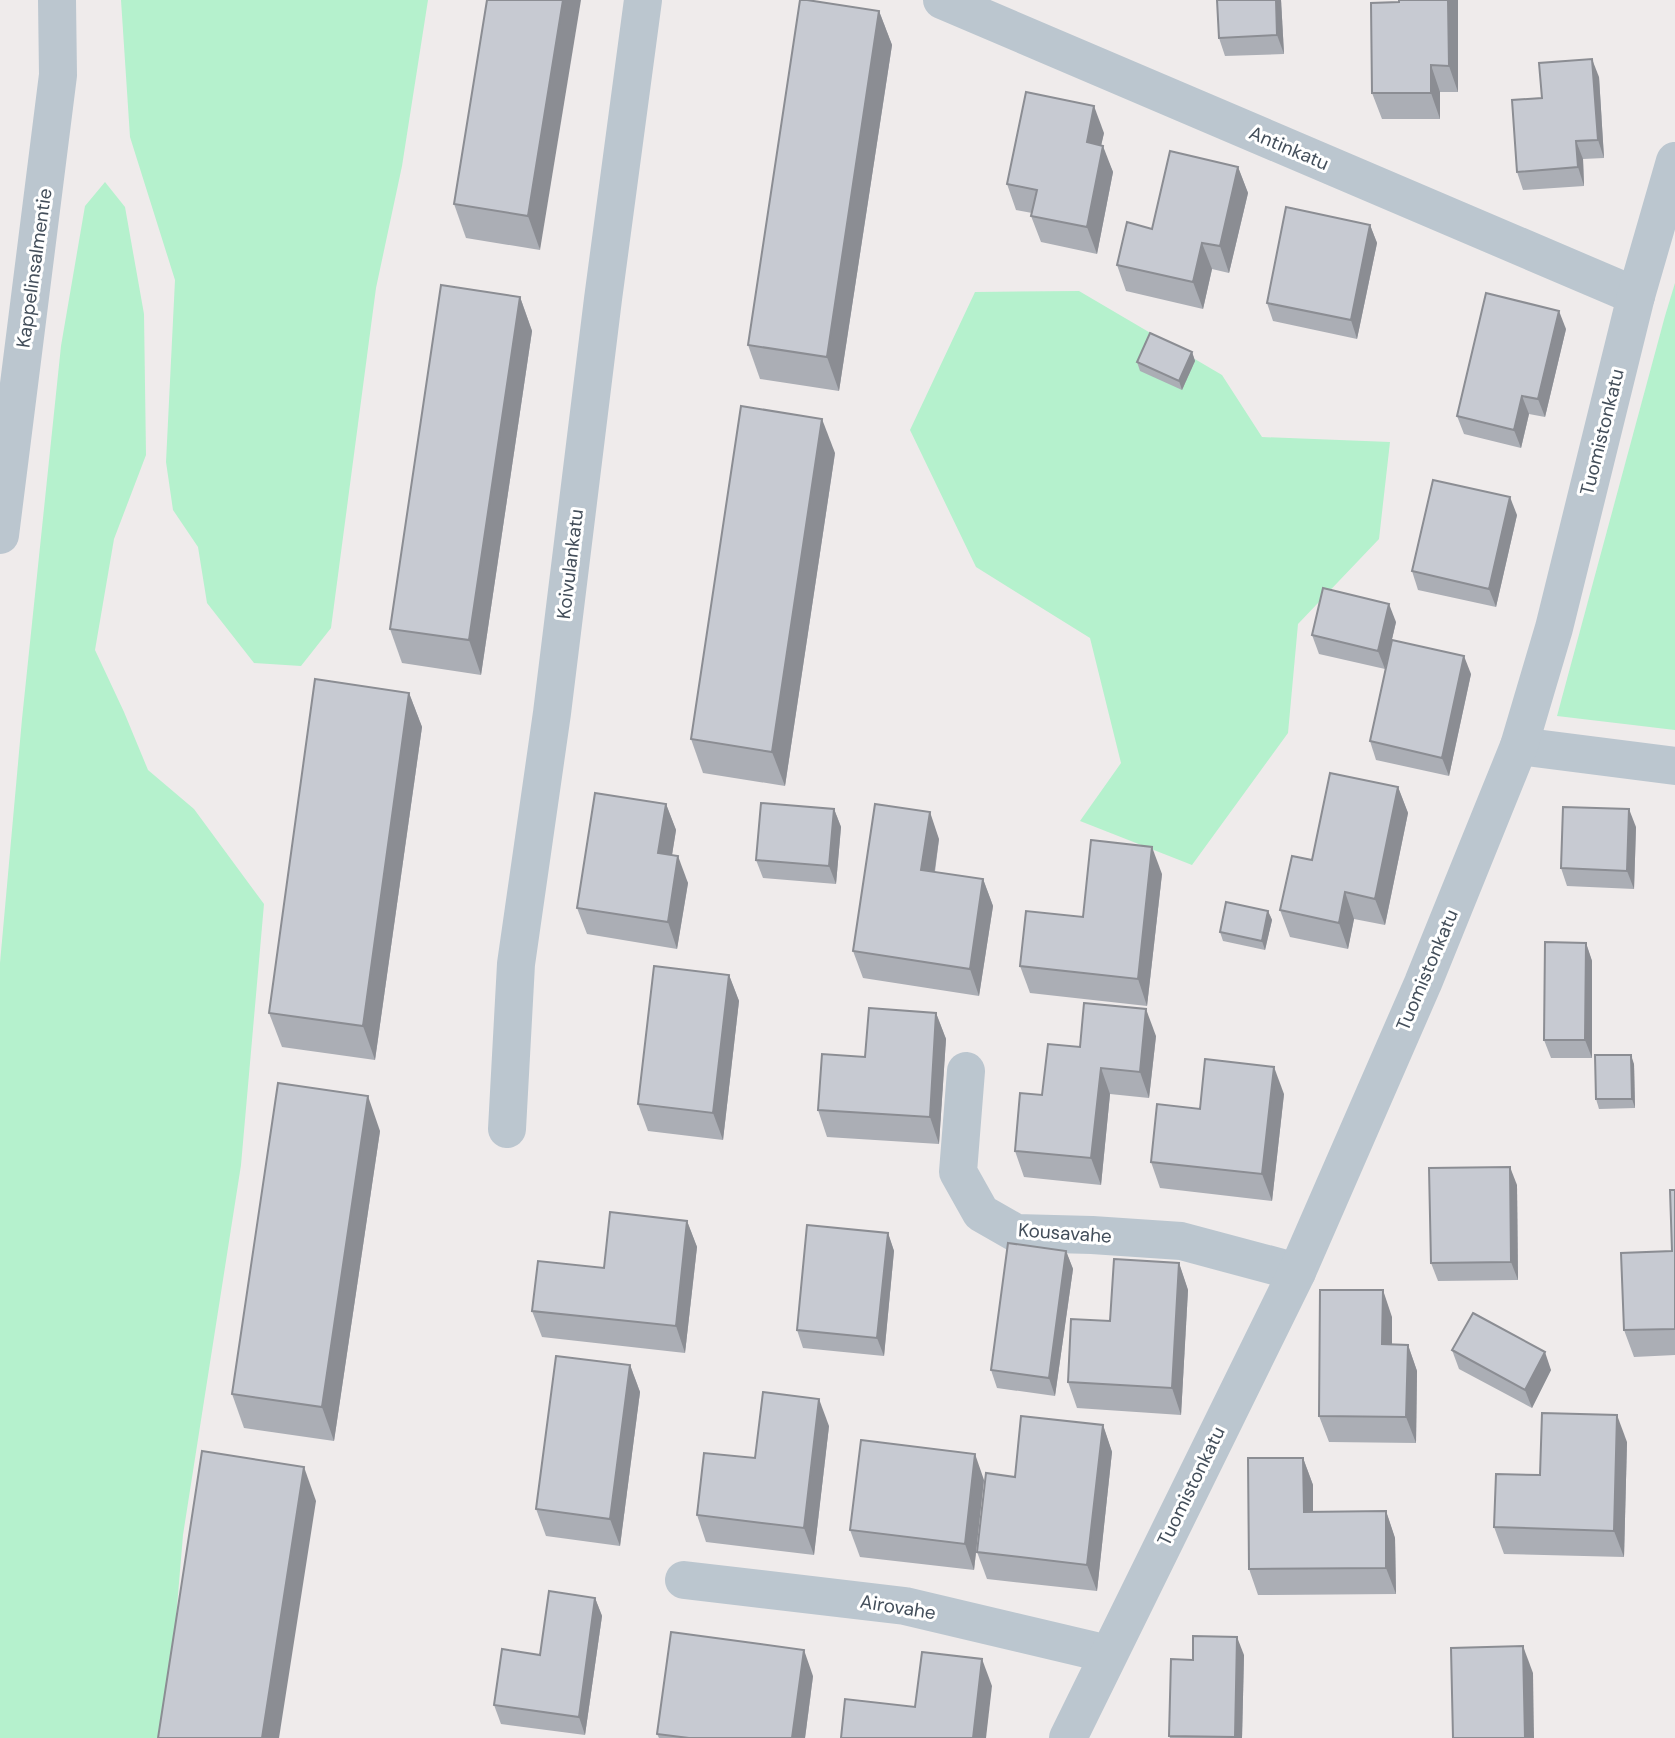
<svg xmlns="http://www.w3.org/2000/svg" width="1675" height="1738" font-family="'DM Sans',sans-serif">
<rect width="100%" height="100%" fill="#efebeb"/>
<!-- green -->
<g fill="#b5f1cd">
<path d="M121 0H428L402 166 376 288 331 628 301 666 254 663 207 603 198 547 173 510 166 462 175 280 130 137Z"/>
<path d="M105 182 125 207 144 314 146 455 114 539 95 650 124 712 148 770 194 809 264 904 241 1165 183 1535 166 1738H0V963L22 719 61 346 85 206Z"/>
<path d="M1675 283V730L1557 716 1665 316Z"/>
<path d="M1079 291 1222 375 1262 437 1390 442 1379 539 1298 624 1288 733 1192 865 1080 821 1121 763 1090 638 976 567 910 430 975 292Z"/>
</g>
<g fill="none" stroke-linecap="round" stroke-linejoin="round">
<!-- minor -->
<g stroke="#bbc6cf" stroke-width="38">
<path d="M942 0 1636 296"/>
<path d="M1519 746 1675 766"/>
<path d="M966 1071 958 1172 981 1213 1016 1233 1092 1235 1181 1241 1297 1272"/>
<path d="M507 1129 516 964 552 713 603 299 643 0"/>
<path d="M684 1580 905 1606 1108 1654"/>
<path d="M1068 1738 1297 1272 1423 983 1519 746 1554 628 1636 296 1675 161"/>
</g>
<!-- tertiary -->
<path stroke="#bbc6cf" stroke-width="38" d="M0 535 58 75 57 0"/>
</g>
<!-- wall -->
<g fill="#abaeb5">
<path d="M487 0 540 250 466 238 454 204Z"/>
<path d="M1217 0H1281L1284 54 1225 56 1219 38Z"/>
<path d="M1399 0H1458V92H1440V119H1382L1372 93Z"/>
<path d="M879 11 892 45 839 391 760 379 748 345Z"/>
<path d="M1599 77 1604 158 1583 159 1584 186 1523 190 1517 172Z"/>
<path d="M1104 133 1101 145 1113 172 1097 254 1041 242 1031 216 1032 213 1016 210 1007 184Z"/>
<path d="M1238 167 1248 193 1229 273 1212 269 1203 309 1126 291 1117 265 1152 229Z"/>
<path d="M1370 225 1377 243 1357 339 1273 321 1267 303Z"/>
<path d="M520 297 532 331 481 675 402 663 390 629Z"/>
<path d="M1566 329 1545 417 1529 414 1521 448 1464 434 1457 416Z"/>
<path d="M1192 352 1195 361 1182 390 1140 371 1137 362Z"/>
<path d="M835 453 785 786 703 773 691 739Z"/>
<path d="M1517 515 1496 607 1418 590 1412 571Z"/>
<path d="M1396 622 1385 669 1319 654 1312 635Z"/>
<path d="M1471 674 1449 776 1376 760 1370 741Z"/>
<path d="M409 693 422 727 375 1060 282 1047 269 1013Z"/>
<path d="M1398 787 1408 813 1385 925 1354 919 1348 949 1290 937 1280 910 1312 860Z"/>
<path d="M666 804 676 830 672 855 688 883 677 949 587 934 577 908Z"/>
<path d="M834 809 841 827 836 884 763 878 756 860Z"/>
<path d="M1636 827 1634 889 1567 886 1561 868Z"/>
<path d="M939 839 935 872 983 879 993 906 979 996 863 978 853 951Z"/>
<path d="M1162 874 1147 1006 1030 993 1020 966 1083 917Z"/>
<path d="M1268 911 1272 920 1265 950 1223 941 1220 932Z"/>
<path d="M1586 943 1592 961V1058H1551L1544 1040Z"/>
<path d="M729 975 739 1001 723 1140 648 1131 638 1104Z"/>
<path d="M936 1013 946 1039 939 1144 827 1137 818 1110 865 1057Z"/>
<path d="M1156 1036 1149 1098 1110 1094 1101 1185 1024 1177 1015 1151 1042 1095 1080 1047Z"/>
<path d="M1634 1064 1635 1108 1599 1109 1596 1099Z"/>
<path d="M1284 1094 1272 1201 1160 1188 1151 1162 1200 1109Z"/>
<path d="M380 1131 334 1441 244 1428 232 1394Z"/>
<path d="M1517 1185 1518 1280 1438 1281 1431 1263Z"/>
<path d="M1675 1190V1355L1634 1357 1624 1330 1672 1251Z"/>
<path d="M687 1221 697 1247 685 1353 542 1337 532 1311 604 1268Z"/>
<path d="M888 1233 894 1251 884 1356 803 1348 797 1330Z"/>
<path d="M1066 1251 1073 1269 1055 1396 997 1388 991 1370Z"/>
<path d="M1179 1263 1188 1290 1181 1415 1077 1408 1068 1382 1110 1321Z"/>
<path d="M1392 1317V1344L1408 1345 1417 1371 1416 1443 1329 1442 1319 1416Z"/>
<path d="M1452 1350 1551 1370 1532 1408 1459 1369Z"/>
<path d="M630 1365 640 1392 620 1546 546 1536 536 1509Z"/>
<path d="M1103 1425 1112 1452 1097 1591 987 1579 977 1552 1015 1477Z"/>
<path d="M829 1426 814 1555 706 1542 697 1515 755 1458Z"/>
<path d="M1627 1442 1624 1557 1504 1554 1494 1527 1540 1475Z"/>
<path d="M1303 1458 1313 1485V1512L1386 1511 1395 1538 1396 1594 1258 1595 1249 1569Z"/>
<path d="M984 1480 974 1570 860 1557 850 1530Z"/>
<path d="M595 1598 602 1616 585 1735 501 1724 494 1705Z"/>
<path d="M1244 1655 1242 1738H1170L1169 1736 1193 1660Z"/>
<path d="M813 1676 805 1738H659L657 1734Z"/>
</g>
<!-- shaded-wall -->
<g fill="#8b8d93">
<path d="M563 0H581L540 250 528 216Z"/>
<path d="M1276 0H1281L1284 54 1277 35Z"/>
<path d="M1448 0H1458V92L1449 66Z"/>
<path d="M879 11 892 45 839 391 827 357Z"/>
<path d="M1592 59 1599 77 1604 158 1598 140Z"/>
<path d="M1431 65 1440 92V119L1431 93Z"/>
<path d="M1094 106 1104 133 1096 168 1087 142Z"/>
<path d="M1576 141 1583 159 1584 186 1578 167Z"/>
<path d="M1103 146 1113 172 1097 254 1087 227Z"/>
<path d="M1238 167 1248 193 1229 273 1220 246Z"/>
<path d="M1370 225 1377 243 1357 339 1351 320Z"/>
<path d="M1202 243 1212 269 1203 309 1193 282Z"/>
<path d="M520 297 532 331 481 675 469 640Z"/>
<path d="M1559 311 1566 329 1545 417 1538 399Z"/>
<path d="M1192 352 1195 361 1182 390 1179 381Z"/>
<path d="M1522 396 1529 414 1521 448 1514 430Z"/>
<path d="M822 419 835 453 785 786 772 752Z"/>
<path d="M1510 497 1517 515 1496 607 1489 589Z"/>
<path d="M1389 604 1396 622 1385 669 1378 651Z"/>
<path d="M1464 656 1471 674 1449 776 1442 758Z"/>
<path d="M409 693 422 727 375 1060 363 1026Z"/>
<path d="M1398 787 1408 813 1385 925 1375 899Z"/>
<path d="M666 804 676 830 668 880 658 853Z"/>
<path d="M834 809 841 827 836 884 829 866Z"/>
<path d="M1629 809 1636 827 1634 889 1627 871Z"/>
<path d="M930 812 939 839 931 896 921 870Z"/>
<path d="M1152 847 1162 874 1147 1006 1138 979Z"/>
<path d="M678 856 688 883 677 949 668 922Z"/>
<path d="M983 879 993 906 979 996 970 969Z"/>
<path d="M1345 892 1354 919 1348 949 1339 923Z"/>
<path d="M1268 911 1272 920 1265 950 1262 941Z"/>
<path d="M1586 943 1592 961V1058L1585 1040Z"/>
<path d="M729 975 739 1001 723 1140 713 1113Z"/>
<path d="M1146 1009 1156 1036 1149 1098 1140 1072Z"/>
<path d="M936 1013 946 1039 939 1144 930 1117Z"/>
<path d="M1631 1055 1634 1064 1635 1108 1632 1099Z"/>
<path d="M1274 1067 1284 1094 1272 1201 1262 1174Z"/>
<path d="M1101 1068 1110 1094 1101 1185 1091 1158Z"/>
<path d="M368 1096 380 1131 334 1441 322 1407Z"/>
<path d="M1510 1167 1517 1185 1518 1280 1511 1262Z"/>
<path d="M687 1221 697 1247 685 1353 676 1326Z"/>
<path d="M888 1233 894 1251 884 1356 877 1338Z"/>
<path d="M1066 1251 1073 1269 1055 1396 1049 1378Z"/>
<path d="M1179 1263 1188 1290 1181 1415 1172 1388Z"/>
<path d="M1383 1290 1392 1317V1371L1382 1344Z"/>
<path d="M1408 1345 1417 1371 1416 1443 1406 1417Z"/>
<path d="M1545 1352 1551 1370 1532 1408 1525 1390Z"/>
<path d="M630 1365 640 1392 620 1546 610 1519Z"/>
<path d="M819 1399 829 1426 814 1555 804 1528Z"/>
<path d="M1617 1415 1627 1442 1624 1557 1614 1531Z"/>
<path d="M1103 1425 1112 1452 1097 1591 1087 1565Z"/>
<path d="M975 1454 984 1480 974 1570 965 1544Z"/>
<path d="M1303 1458 1313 1485V1539L1304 1512Z"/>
<path d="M304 1467 316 1501 279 1738H262Z"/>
<path d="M1386 1511 1395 1538 1396 1594 1386 1568Z"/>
<path d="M595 1598 602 1616 585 1735 579 1717Z"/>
<path d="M1237 1637 1244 1655 1242 1738H1235V1737Z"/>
<path d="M1523 1646 1533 1673 1534 1738H1525Z"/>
<path d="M804 1650 813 1676 805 1738H792Z"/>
<path d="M982 1659 992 1686 986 1738H973Z"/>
</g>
<!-- building -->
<g fill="#c7cad2" stroke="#8b8d93" stroke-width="2">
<path d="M487 0H563L528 216 454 204Z"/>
<path d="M800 0H807L879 11 827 357 748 345Z"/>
<path d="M1217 0H1276L1277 35 1219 38Z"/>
<path d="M1399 0H1448L1449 66 1431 65V93H1372L1371 3 1399 2Z"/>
<path d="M1592 59 1598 140 1576 141 1578 167 1517 172 1512 100 1542 98 1539 63Z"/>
<path d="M1026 92 1094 106 1087 142 1103 146 1087 227 1031 216 1037 190 1007 184Z"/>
<path d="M1170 151 1238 167 1220 246 1202 243 1193 282 1117 265 1127 222 1152 229Z"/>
<path d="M1286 207 1370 225 1351 320 1267 303Z"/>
<path d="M441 285 520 297 469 640 390 629Z"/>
<path d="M1486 293 1559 311 1538 399 1522 396 1514 430 1457 416Z"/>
<path d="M1150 333 1192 352 1179 381 1137 362Z"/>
<path d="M741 406 822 419 772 752 691 739Z"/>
<path d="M1433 480 1510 497 1489 589 1412 571Z"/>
<path d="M1323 588 1389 604 1378 651 1312 635Z"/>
<path d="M1392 640 1464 656 1442 758 1370 741Z"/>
<path d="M315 679 409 693 363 1026 269 1013Z"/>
<path d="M1330 773 1398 787 1375 899 1345 892 1339 923 1280 910 1292 856 1312 860Z"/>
<path d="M595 793 666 804 658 853 678 856 668 922 577 908Z"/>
<path d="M761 803 834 809 829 866 756 860Z"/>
<path d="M875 804 930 812 921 870 983 879 970 969 853 951Z"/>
<path d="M1563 807 1629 809 1627 871 1561 868Z"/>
<path d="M1091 840 1152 847 1138 979 1020 966 1026 911 1083 917Z"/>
<path d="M1226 902 1268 911 1262 941 1220 932Z"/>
<path d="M1545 942 1586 943 1585 1040H1544Z"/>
<path d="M654 966 729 975 713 1113 638 1104Z"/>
<path d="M1084 1003 1146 1009 1140 1072 1101 1068 1091 1158 1015 1151 1020 1093 1042 1095 1048 1044 1080 1047Z"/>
<path d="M869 1008 936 1013 930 1117 818 1110 822 1054 865 1057Z"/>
<path d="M1595 1055H1631L1632 1099H1596Z"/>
<path d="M1205 1059 1274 1067 1262 1174 1151 1162 1157 1104 1200 1109Z"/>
<path d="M278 1083 368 1096 322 1407 232 1394Z"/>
<path d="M1510 1167 1511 1262 1431 1263 1429 1168Z"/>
<path d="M1670 1190H1675V1329L1624 1330 1621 1253 1672 1251Z"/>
<path d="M610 1212 687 1221 676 1326 532 1311 538 1261 604 1268Z"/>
<path d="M807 1225 888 1233 877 1338 797 1330Z"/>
<path d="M1008 1243 1066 1251 1049 1378 991 1370Z"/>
<path d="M1114 1259 1179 1263 1172 1388 1068 1382 1071 1319 1110 1321Z"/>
<path d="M1320 1290H1383L1382 1344 1408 1345 1406 1417 1319 1416Z"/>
<path d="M1473 1313 1545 1352 1525 1390 1452 1350Z"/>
<path d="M556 1356 630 1365 610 1519 536 1509Z"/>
<path d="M763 1392 819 1399 804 1528 697 1515 704 1453 755 1458Z"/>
<path d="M1542 1413 1617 1415 1614 1531 1494 1527 1496 1474 1540 1475Z"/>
<path d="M1021 1416 1103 1425 1087 1565 977 1552 986 1473 1015 1477Z"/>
<path d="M861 1440 975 1454 965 1544 850 1530Z"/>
<path d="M202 1451 304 1467 262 1738H158Z"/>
<path d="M1248 1458H1303L1304 1512 1386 1511V1568L1249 1569Z"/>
<path d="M549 1591 595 1598 579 1717 494 1705 502 1649 540 1655Z"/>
<path d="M671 1632 804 1650 792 1738H689L657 1734Z"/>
<path d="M1193 1636 1237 1637 1235 1737 1169 1736 1171 1659 1193 1660Z"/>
<path d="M1523 1646 1525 1738H1453L1451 1648Z"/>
<path d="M922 1652 982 1659 973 1738H841L845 1699 915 1707Z"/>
</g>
<g text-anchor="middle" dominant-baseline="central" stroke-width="6" stroke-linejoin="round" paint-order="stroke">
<!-- street labels -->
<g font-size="19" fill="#434e5a" stroke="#fff">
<text transform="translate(1289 148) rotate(23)">Antinkatu</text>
<text transform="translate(34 268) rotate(-82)">Kappelinsalmentie</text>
<text transform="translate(1602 432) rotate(-76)">Tuomistonkatu</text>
<text transform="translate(570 564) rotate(-83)">Koivulankatu</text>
<text transform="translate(1427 970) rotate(-67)">Tuomistonkatu</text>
<text transform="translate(1065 1233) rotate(4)">Kousavahe</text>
<text transform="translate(1191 1486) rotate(-64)">Tuomistonkatu</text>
<text transform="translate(898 1607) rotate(9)">Airovahe</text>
</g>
</g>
</svg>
